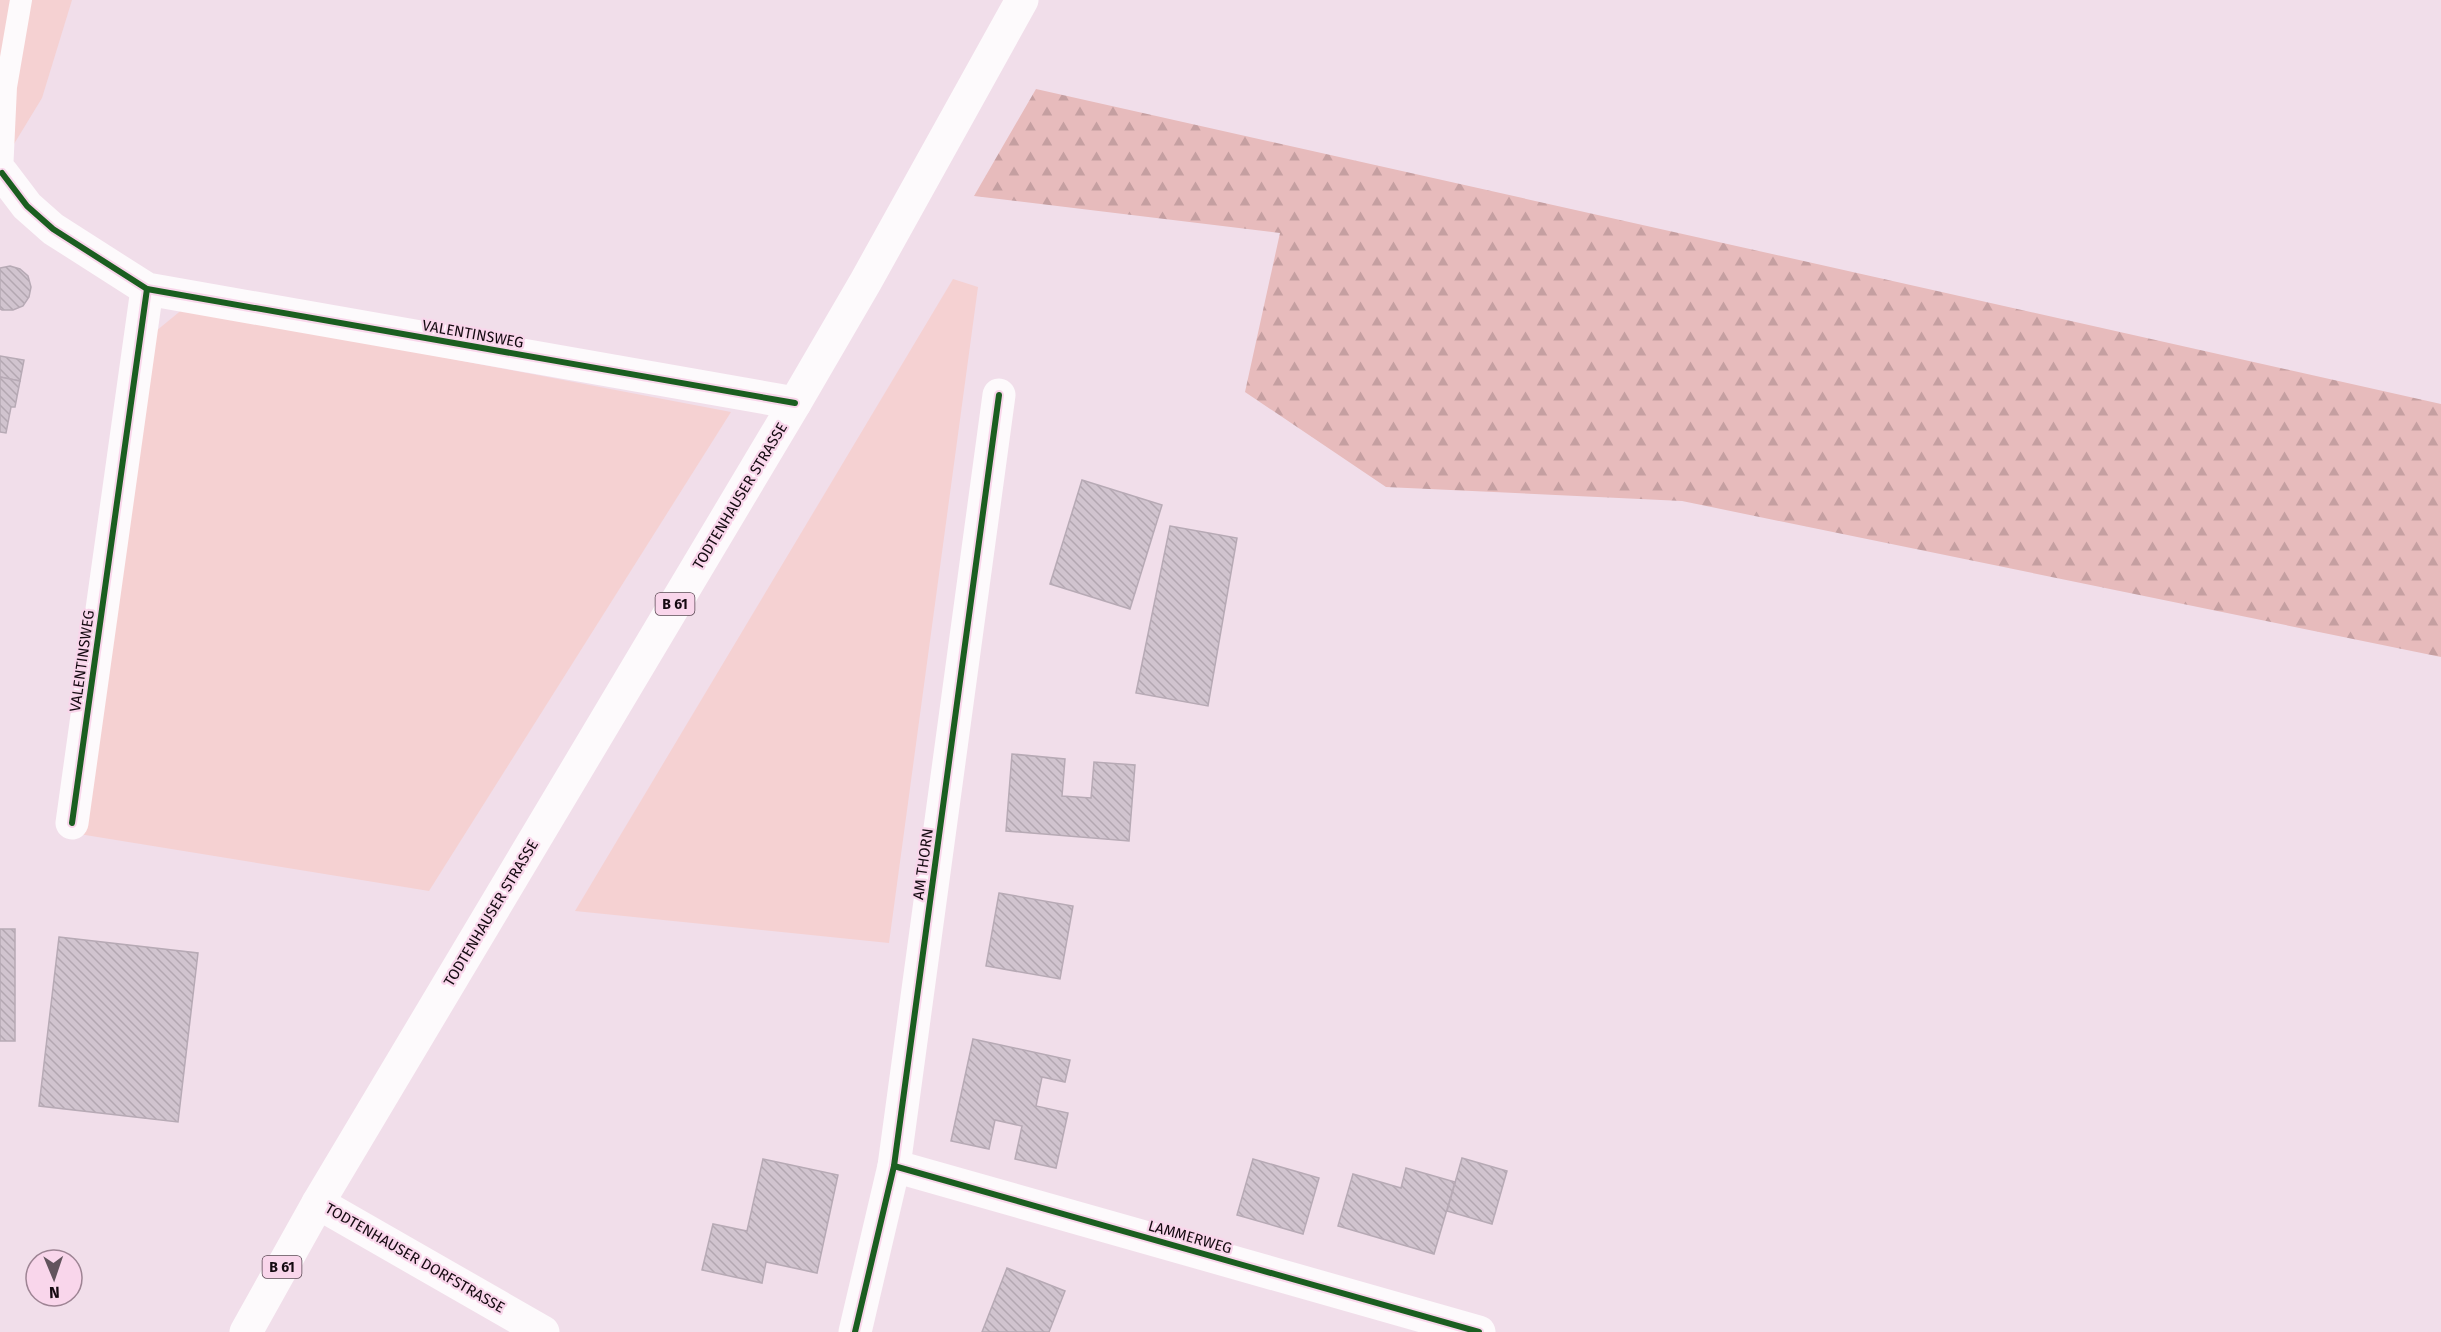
<svg xmlns="http://www.w3.org/2000/svg" width="2441" height="1332" font-family="'Fira Sans',sans-serif">
<defs>
<pattern id="forest-firs" width="22" height="20" patternUnits="userSpaceOnUse" patternTransform="scale(1.5)"><rect width="22" height="20" fill="#e7bbbc"/><path d="M5 1l3.5 6h-7zM16 11l3.5 6h-7z" fill="#c59fa1"/></pattern>
<pattern id="building-back-hatch" width="6" height="6" patternUnits="userSpaceOnUse" patternTransform="scale(1.5)"><rect width="6" height="6" fill="#d1c4cf"/><path d="M-1 5l2 2M0 0l6 6M5-1l2 2" fill="none" stroke="#b3a7b1"/></pattern>
</defs>
<rect width="100%" height="100%" fill="#f1deea"/>
<!-- green -->
<g fill="#f5d1d2">
<path d="M0 0H72L42 98 0 167Z"/>
<path d="M953 279 978 287 889 943 575 911Z"/>
<path d="M184 308 731 412 429 891 79 834 150 336Z"/>
</g>
<!-- forest -->
<path fill="url(#forest-firs)" d="M1036 89 2441 404V657L1682 501 1386 487 1245 392 1280 233 974 196Z"/>
<!-- building -->
<g fill="url(#building-back-hatch)" stroke="#b7aab5" stroke-width="1.5">
<path d="M10 266 20 269 28 276 31 287 29 297 23 306 13 310H2L0 309V268Z"/>
<path d="M0 356 24 360 20 381 0 377Z"/>
<path d="M0 377 20 381 15 407H11L6 433 0 432Z"/>
<path d="M1082 480 1162 505 1130 609 1050 584Z"/>
<path d="M1170 526 1237 538 1208 706 1136 693Z"/>
<path d="M1012 754 1065 759 1062 796 1091 798 1094 762 1135 765 1129 841 1006 831Z"/>
<path d="M999 893 1073 906 1060 979 986 966Z"/>
<rect x="0" y="929" width="15" height="112"/>
<path d="M59 937 198 953 178 1122 39 1106Z"/>
<path d="M973 1039 1070 1060 1065 1082 1042 1077 1036 1106 1068 1113 1056 1168 1015 1159 1022 1126 995 1120 989 1149 951 1141Z"/>
<path d="M1462 1158 1507 1171 1492 1224 1447 1211Z"/>
<path d="M763 1159 838 1175 817 1273 766 1262 762 1283 702 1270 713 1224 747 1231Z"/>
<path d="M1253 1159 1319 1178 1303 1234 1237 1215Z"/>
<path d="M1406 1168 1455 1182 1434 1254 1338 1226 1353 1174 1401 1188Z"/>
<path d="M1007 1268 1065 1291 1049 1332H982Z"/>
</g>
<g fill="none" stroke-linecap="round" stroke-linejoin="round">
<!-- lane -->
<path stroke="#fdfafc" stroke-width="22" d="M2 173 6 87 21 0"/>
<!-- street -->
<g stroke="#fdfafc" stroke-width="33">
<path d="M2 173 27 206 53 229 147 289 795 403"/>
<path d="M72 823 147 289"/>
<path d="M894 1166 1479 1332"/>
<path d="M855 1332 894 1166 999 395"/>
</g>
<!-- secondary -->
<path stroke="#fdfafc" stroke-width="33" d="M318 1203 543 1332"/>
<!-- primary -->
<path stroke="#fdfafc" stroke-width="33" d="M246 1332 318 1203 795 403 866 281 1022 0"/>
<!-- cycleway casing -->
<g stroke="#f9d6eb" stroke-width="10">
<g id="cycleway">
<path d="M2 173 27 206 53 229 147 289 795 403"/>
<path d="M72 823 147 289"/>
<path d="M894 1166 1479 1332"/>
<path d="M855 1332 894 1166 999 395"/>
</g>
</g>
<!-- cycleway -->
<use href="#cycleway" stroke="#1b5e20" stroke-width="6"/>
</g>
<g text-anchor="middle" dominant-baseline="central" stroke-width="4.5" stroke-linejoin="round" paint-order="stroke">
<!-- shield labels -->
<g fill="#f9d6eb" stroke="#594752" stroke-width="1.5">
<rect x="655.5" y="593" width="39" height="22" rx="4.5"/>
<rect x="262.5" y="1256" width="39" height="22" rx="4.5"/>
</g>
<g font-size="14" font-weight="bold" fill="#150a11">
<text x="675" y="604">B 61</text>
<text x="282" y="1267">B 61</text>
</g>
<!-- street labels -->
<g font-size="15" fill="#150a11" stroke="#f9d6eb">
<text transform="translate(473 334) rotate(10)">VALENTINSWEG</text>
<text transform="translate(740 496) rotate(-59)">TODTENHAUSER STRASSE</text>
<text transform="translate(82 661) rotate(-82)">VALENTINSWEG</text>
<text transform="translate(923 864) rotate(-82)">AM THORN</text>
<text transform="translate(491 913) rotate(-59)">TODTENHAUSER STRASSE</text>
<text transform="translate(1190 1237) rotate(16)">LAMMERWEG</text>
<text transform="translate(415 1258) rotate(30)">TODTENHAUSER DORFSTRASSE</text>
</g>
</g>
<!-- north arrow -->
<g transform="translate(54 1278) rotate(178)"><circle r="28" fill="#f9d6eb" stroke="#9e8494" stroke-width="1.5"/>
<path d="M0-4.5L10 22L0 15L-10 22Z" fill="#62545d"/>
<text y="-9" font-size="16" font-weight="bold" text-anchor="middle" fill="#150a11">N</text>
</g>
</svg>
